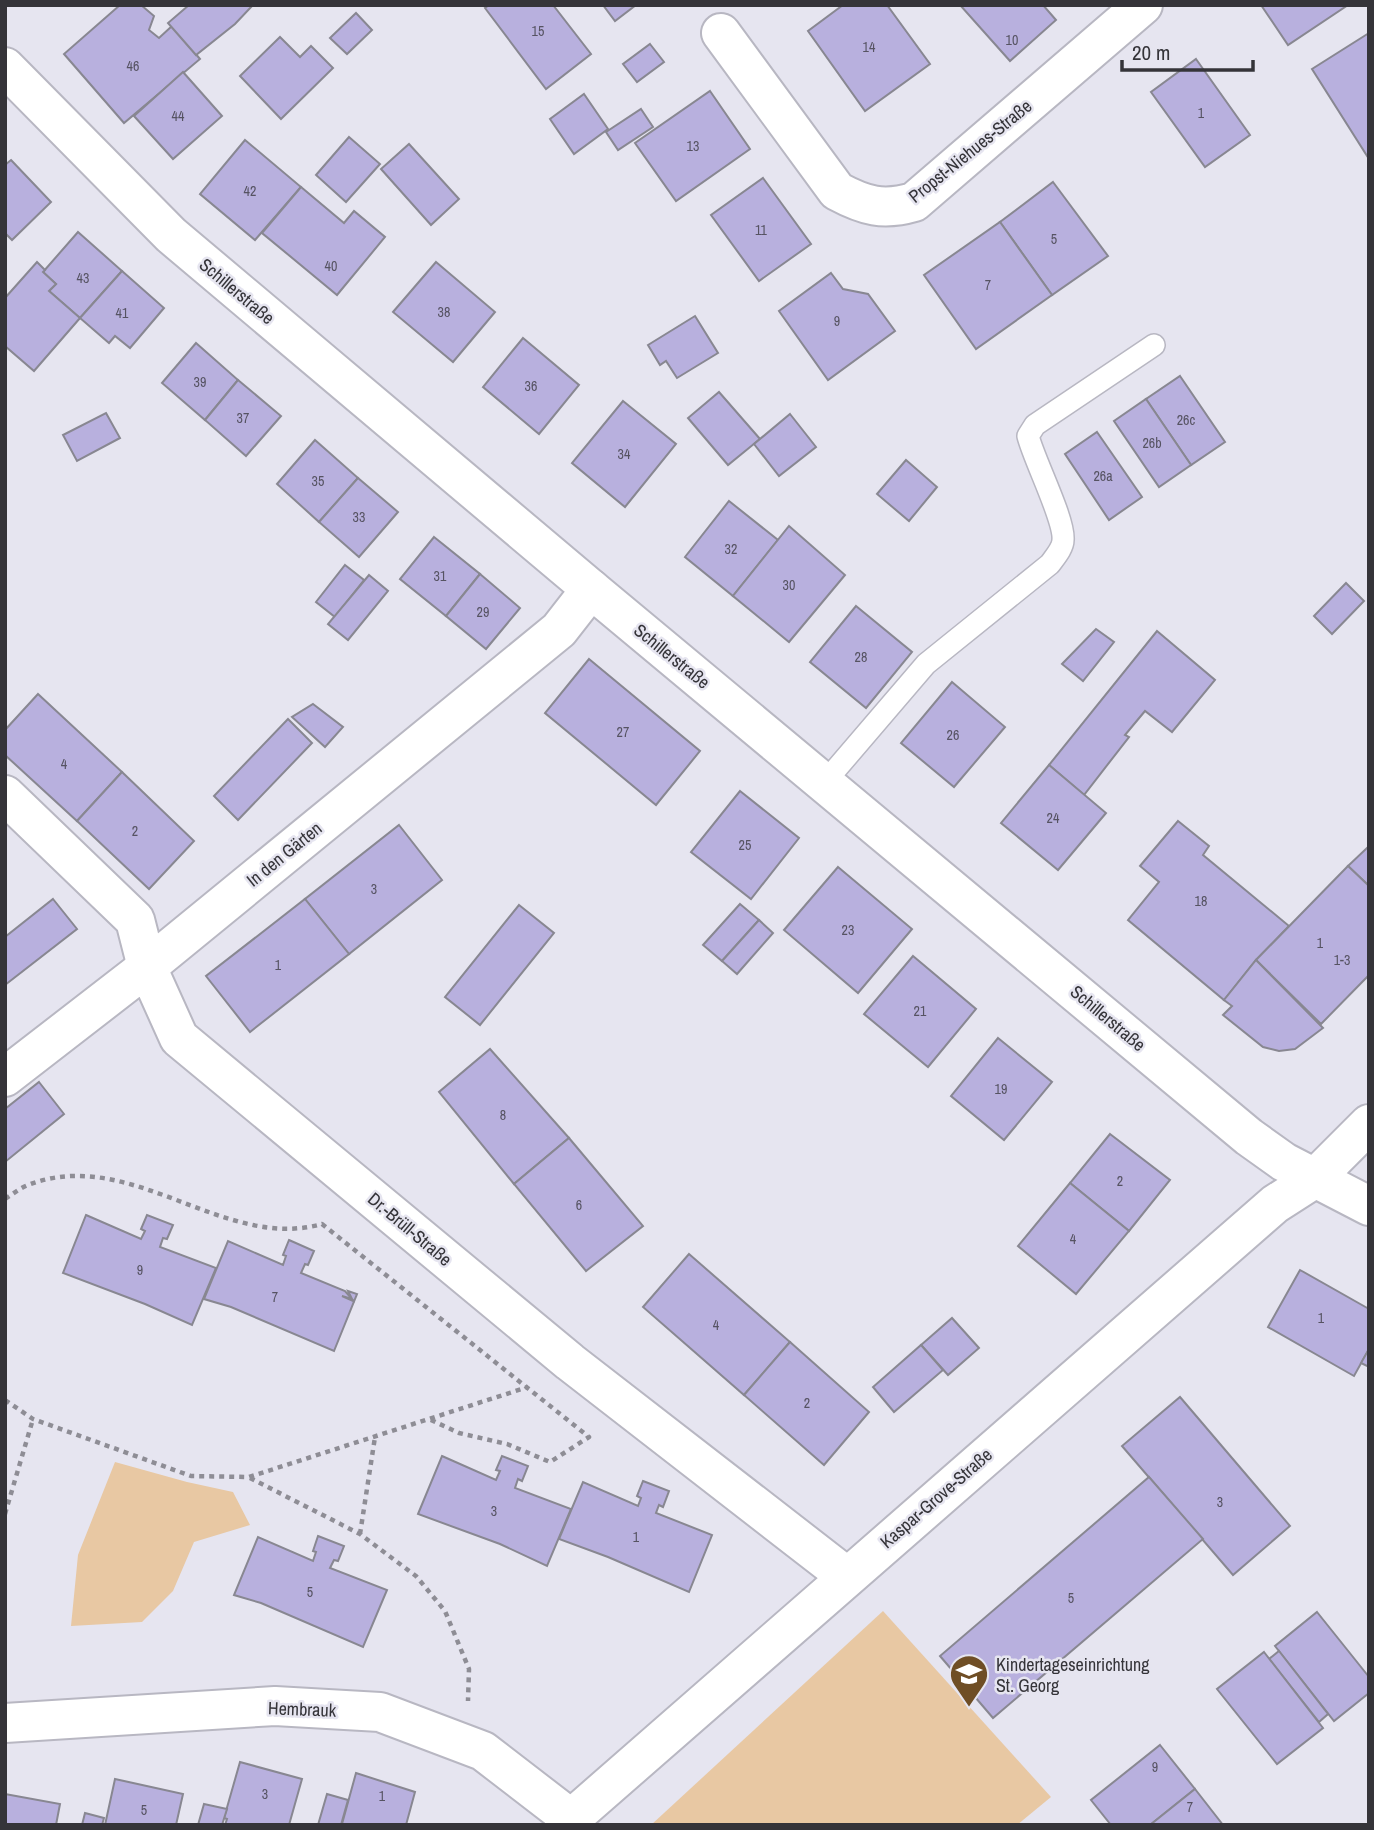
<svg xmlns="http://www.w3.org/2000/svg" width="1374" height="1830" font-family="'Archivo Narrow',sans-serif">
<rect width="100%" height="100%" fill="#e6e5f0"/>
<!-- green -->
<g fill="#e8c8a3">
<path d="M115 1462 187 1482 233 1492 250 1525 194 1542 173 1591 142 1622 71 1626 78 1555Z"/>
<path d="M883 1611 1051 1797 1017 1825H651Z"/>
</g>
<!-- building -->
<g fill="#b8b0de" stroke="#888791" stroke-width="2">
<path d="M120 5H141L154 16 149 30 159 38 172 26 200 59 124 123 64 54Z"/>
<path d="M189 5H253L235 24 196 55 168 23Z"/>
<path d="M489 5H553L591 54 546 89 485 8Z"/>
<path d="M603 5H636L615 21Z"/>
<path d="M843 5H887L930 64 865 111 808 31Z"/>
<path d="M960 5H1043L1056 20 1010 61Z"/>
<path d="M1261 5H1348L1288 45Z"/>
<path d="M356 13 372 30 347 54 330 38Z"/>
<path d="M1369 33V159L1312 69Z"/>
<path d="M280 37 300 57 311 46 333 68 281 119 240 76Z"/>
<path d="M650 44 664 62 637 82 623 64Z"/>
<path d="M1196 59 1250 135 1205 167 1151 92Z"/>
<path d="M183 72 222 116 173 159 134 116Z"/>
<path d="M710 91 750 149 676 201 635 143Z"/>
<path d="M584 94 608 129 574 154 550 119Z"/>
<path d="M641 109 653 127 618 150 606 132Z"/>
<path d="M349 137 380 164 346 202 316 175Z"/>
<path d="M245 140 301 187 255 240 200 194Z"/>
<path d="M409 144 459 199 431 225 381 169Z"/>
<path d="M11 160 51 202 12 240 5 233V165Z"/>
<path d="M763 178 811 244 759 281 711 215Z"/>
<path d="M1053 182 1108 256 1052 295 1000 222Z"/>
<path d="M301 187 344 223 354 211 385 237 337 295 262 233Z"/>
<path d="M1000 222 1052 295 976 349 924 275Z"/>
<path d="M78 232 122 271 80 318 49 291 56 284 43 272Z"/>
<path d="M37 262 45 270 43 272 56 284 49 291 80 318 34 371 5 346V298Z"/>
<path d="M436 262 495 312 453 362 393 312Z"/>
<path d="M122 271 164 308 130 348 115 336 109 343 80 318Z"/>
<path d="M831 273 843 289 868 294 895 331 828 380 779 311Z"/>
<path d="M695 316 718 353 677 378 666 361 660 365 648 345Z"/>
<path d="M523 338 579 385 539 434 483 387Z"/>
<path d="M196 343 238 380 205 420 162 383Z"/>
<path d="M1180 376 1225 442 1191 465 1146 399Z"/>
<path d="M238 380 281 416 246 456 205 420Z"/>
<path d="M719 392 760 439 728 465 688 418Z"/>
<path d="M1146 399 1191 465 1159 487 1114 421Z"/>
<path d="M623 401 676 444 625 507 572 463Z"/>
<path d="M106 413 120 438 77 461 63 435Z"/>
<path d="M790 414 816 447 779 476 754 444Z"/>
<path d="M1097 432 1142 497 1109 520 1065 454Z"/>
<path d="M315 440 358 478 319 522 277 484Z"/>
<path d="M906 460 937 487 909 521 877 494Z"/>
<path d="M358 478 398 512 359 557 319 522Z"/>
<path d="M729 501 778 540 733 596 685 557Z"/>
<path d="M789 526 845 575 789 642 733 596Z"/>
<path d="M434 537 480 574 446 616 400 579Z"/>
<path d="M345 565 364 580 335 617 316 602Z"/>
<path d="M480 574 520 608 486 649 446 616Z"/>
<path d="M369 575 388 591 348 640 328 624Z"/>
<path d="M1346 583 1364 601 1332 634 1314 616Z"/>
<path d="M856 606 912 652 866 708 810 662Z"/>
<path d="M1096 629 1114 642 1083 681 1062 664Z"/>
<path d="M1157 631 1215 680 1172 732 1145 711 1125 735 1129 737 1084 795 1049 765Z"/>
<path d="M589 659 700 751 656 805 545 713Z"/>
<path d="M952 682 1005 727 954 787 901 743Z"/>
<path d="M38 694 122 772 77 821 5 755V730Z"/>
<path d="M313 704 343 727 325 747 292 717Z"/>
<path d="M288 719 312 743 238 820 214 796Z"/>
<path d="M1049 765 1106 813 1058 870 1001 823Z"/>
<path d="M122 772 194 841 149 889 77 821Z"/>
<path d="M740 791 799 838 751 899 691 852Z"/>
<path d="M1178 821 1209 846 1203 855 1289 926 1256 960 1224 1000 1128 920 1159 882 1140 866Z"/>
<path d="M399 825 442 880 349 954 305 899Z"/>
<path d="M1369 846V886L1348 866Z"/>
<path d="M1348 866 1369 886V975L1321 1024 1256 960Z"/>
<path d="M838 867 912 929 858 993 784 930Z"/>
<path d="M53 899 77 929 5 985V937Z"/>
<path d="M305 899 349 954 250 1032 206 976Z"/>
<path d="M740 904 759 920 722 961 703 945Z"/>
<path d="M519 905 554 933 480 1025 445 997Z"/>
<path d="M759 920 773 933 737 974 722 961Z"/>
<path d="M913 956 976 1009 928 1067 864 1014Z"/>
<path d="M1256 960 1323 1028 1295 1049 1279 1051 1263 1047 1223 1015 1232 1006 1224 1000Z"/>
<path d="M998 1038 1052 1082 1004 1140 951 1096Z"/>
<path d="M490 1049 569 1138 514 1184 439 1092Z"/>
<path d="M39 1082 64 1114 5 1162V1109Z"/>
<path d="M1110 1134 1170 1180 1129 1231 1070 1183Z"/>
<path d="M569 1138 643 1226 586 1271 514 1184Z"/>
<path d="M1070 1183 1129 1231 1076 1294 1018 1246Z"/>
<path d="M86 1215 141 1239 145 1231 141 1229 147 1215 173 1225 167 1239 163 1238 160 1247 216 1268 192 1325 145 1304 63 1273Z"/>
<path d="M289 1240 314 1251 308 1265 305 1264 301 1273 345 1291 352 1299 342 1296 353 1301 348 1291 357 1294 334 1351 231 1307 204 1299 228 1241 283 1265 286 1256 283 1255Z"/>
<path d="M689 1254 790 1342 744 1395 643 1307Z"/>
<path d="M1300 1270 1369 1309V1349L1354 1376 1268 1327Z"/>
<path d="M952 1318 979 1348 948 1375 921 1345Z"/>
<path d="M790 1342 869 1412 824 1465 744 1395Z"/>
<path d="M921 1345 943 1370 894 1412 873 1387Z"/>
<path d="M1369 1349V1367L1361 1363Z"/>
<path d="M1180 1397 1290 1526 1233 1575 1122 1446Z"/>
<path d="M442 1456 496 1480 500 1471 496 1470 502 1456 528 1466 522 1481 518 1479 515 1488 571 1509 547 1566 500 1544 418 1514Z"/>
<path d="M1149 1477 1203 1539 993 1718 940 1656Z"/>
<path d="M643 1481 669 1491 663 1507 659 1505 656 1513 712 1535 689 1592 608 1557 559 1539 583 1482 638 1506 641 1498 637 1496Z"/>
<path d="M318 1536 344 1546 338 1561 334 1560 330 1568 387 1590 363 1647 261 1603 234 1595 258 1537 313 1561 316 1552 313 1551Z"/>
<path d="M1317 1612 1369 1677V1693L1334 1721 1275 1646Z"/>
<path d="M1279 1651 1328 1714 1319 1722 1269 1659Z"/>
<path d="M1264 1652 1323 1728 1277 1764 1217 1689Z"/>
<path d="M1160 1745 1195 1789 1150 1825H1111L1091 1800Z"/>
<path d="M240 1762 302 1779 289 1825H225L227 1819 224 1818Z"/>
<path d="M356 1773 415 1792 406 1825 342 1824Z"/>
<path d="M115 1779 183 1794 176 1825H105Z"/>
<path d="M1195 1789 1223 1825H1150Z"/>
<path d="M5 1794 60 1804 56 1825H5Z"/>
<path d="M327 1794 348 1800 341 1825H318Z"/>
<path d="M204 1804 227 1809 222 1825H198Z"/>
<path d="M85 1813 104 1818 102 1825H82Z"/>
</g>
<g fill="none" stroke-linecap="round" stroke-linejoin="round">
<!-- service casing -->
<g stroke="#b8b7c2" stroke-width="24">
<path id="service" d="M825 782 926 664 1050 564C1055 557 1063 548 1063 540 1065 520 1034 460 1028 436L1035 425 1154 345"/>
</g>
<!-- minor casing -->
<g stroke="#b8b7c2" stroke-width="42">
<g id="minor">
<path d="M721 33 837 191C865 206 883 211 914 202L1143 5"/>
<path d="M5 795 135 920 147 967 559 630 591 589"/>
<path d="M5 1077 147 967 179 1038 570 1362 846 1576"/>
<path d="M5 1723 275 1706 380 1712 483 1751 570 1818"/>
<path d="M564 1825 1275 1204 1314 1179 1369 1124"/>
</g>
</g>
<!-- tertiary casing -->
<g stroke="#b8b7c2" stroke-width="42">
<path id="tertiary" d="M5 67 171 235 591 589 1249 1137 1284 1162 1369 1206"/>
</g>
<!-- path -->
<g stroke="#8e8d95" stroke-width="4.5" stroke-dasharray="5 5" stroke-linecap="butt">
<path d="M5 1199C13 1194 20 1188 28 1185 131 1145 223 1252 322 1224L589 1437 550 1462 507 1444 459 1433 429 1419"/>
<path d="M5 1400 33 1419 191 1476 249 1477 528 1387"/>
<path d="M250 1478 360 1534 416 1576 445 1611 469 1669 468 1701"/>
<path d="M5 1514 33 1419"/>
<path d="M360 1534 375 1437"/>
</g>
<!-- service -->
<use href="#service" stroke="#fff" stroke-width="21"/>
<!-- minor -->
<use href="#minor" stroke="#fff" stroke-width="38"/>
<!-- tertiary -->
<use href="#tertiary" stroke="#fff" stroke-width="38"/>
</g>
<!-- icons -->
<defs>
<g id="school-pin" transform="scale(2.0125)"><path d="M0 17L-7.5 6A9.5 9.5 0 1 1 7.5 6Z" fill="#6f4e25" stroke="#e6e5f0"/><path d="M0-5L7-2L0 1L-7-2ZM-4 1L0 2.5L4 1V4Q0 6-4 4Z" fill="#fff"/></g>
</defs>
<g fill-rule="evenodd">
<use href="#school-pin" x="969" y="1674"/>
</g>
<g text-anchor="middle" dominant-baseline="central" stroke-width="5" stroke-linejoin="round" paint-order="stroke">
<!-- number labels -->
<g font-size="14" fill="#565362">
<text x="538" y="31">15</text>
<text x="1012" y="40">10</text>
<text x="869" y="47">14</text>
<text x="133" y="66">46</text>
<text x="1201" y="113">1</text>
<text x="178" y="116">44</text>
<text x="693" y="146">13</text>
<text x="250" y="191">42</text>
<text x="761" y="230">11</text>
<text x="1054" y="239">5</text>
<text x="331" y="266">40</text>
<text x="83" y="278">43</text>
<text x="988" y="285">7</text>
<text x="444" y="312">38</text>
<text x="122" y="313">41</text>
<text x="837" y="321">9</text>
<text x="200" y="382">39</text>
<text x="531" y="386">36</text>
<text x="243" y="418">37</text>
<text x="1186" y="420">26c</text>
<text x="1152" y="443">26b</text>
<text x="624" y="454">34</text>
<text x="1103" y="476">26a</text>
<text x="318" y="481">35</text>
<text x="359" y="517">33</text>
<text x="731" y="549">32</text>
<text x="440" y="576">31</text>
<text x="789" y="585">30</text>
<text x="483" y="612">29</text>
<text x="861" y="657">28</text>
<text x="623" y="732">27</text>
<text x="953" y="735">26</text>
<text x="64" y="764">4</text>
<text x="1053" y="818">24</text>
<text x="135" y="831">2</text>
<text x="745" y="845">25</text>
<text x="374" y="889">3</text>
<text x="1201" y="901">18</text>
<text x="848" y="930">23</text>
<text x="1320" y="943">1</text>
<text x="1342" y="960">1-3</text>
<text x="278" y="965">1</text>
<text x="920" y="1011">21</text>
<text x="1001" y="1089">19</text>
<text x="503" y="1115">8</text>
<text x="1120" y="1181">2</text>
<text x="579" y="1205">6</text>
<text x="1073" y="1239">4</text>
<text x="140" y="1270">9</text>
<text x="275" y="1297">7</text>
<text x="1321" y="1318">1</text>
<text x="716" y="1325">4</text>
<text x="807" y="1403">2</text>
<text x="1220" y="1502">3</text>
<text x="494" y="1511">3</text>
<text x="636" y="1537">1</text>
<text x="310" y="1592">5</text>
<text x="1071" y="1598">5</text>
<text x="1155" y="1767">9</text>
<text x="265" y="1794">3</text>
<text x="382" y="1796">1</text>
<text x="1190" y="1807">7</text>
<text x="144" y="1810">5</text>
</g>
<!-- street labels -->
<g font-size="18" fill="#353439" stroke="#e6e5f0">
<text transform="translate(970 151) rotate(-39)">Propst-Niehues-Straße</text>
<text transform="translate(237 291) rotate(40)">Schillerstraße</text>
<text transform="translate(672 656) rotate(39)">Schillerstraße</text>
<text transform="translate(284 854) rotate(-39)">In den Gärten</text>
<text transform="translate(1108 1018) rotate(40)">Schillerstraße</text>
<text transform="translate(410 1229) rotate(40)">Dr.-Brüll-Straße</text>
<text transform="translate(936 1498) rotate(-41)">Kaspar-Grove-Straße</text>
<text transform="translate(302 1709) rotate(2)">Hembrauk</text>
</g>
<!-- poi labels -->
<g font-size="18" fill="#353439" stroke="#e6e5f0" text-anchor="start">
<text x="996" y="1664">Kindertageseinrichtung<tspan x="996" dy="21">St. Georg</tspan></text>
</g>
</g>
<!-- border -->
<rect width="1374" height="1830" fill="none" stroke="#353439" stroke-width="14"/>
<!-- scale -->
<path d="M1122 60v10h131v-10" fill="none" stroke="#353439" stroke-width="3.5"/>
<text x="1132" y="60" font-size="21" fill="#353439" stroke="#e6e5f0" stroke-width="5" paint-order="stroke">20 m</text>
</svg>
